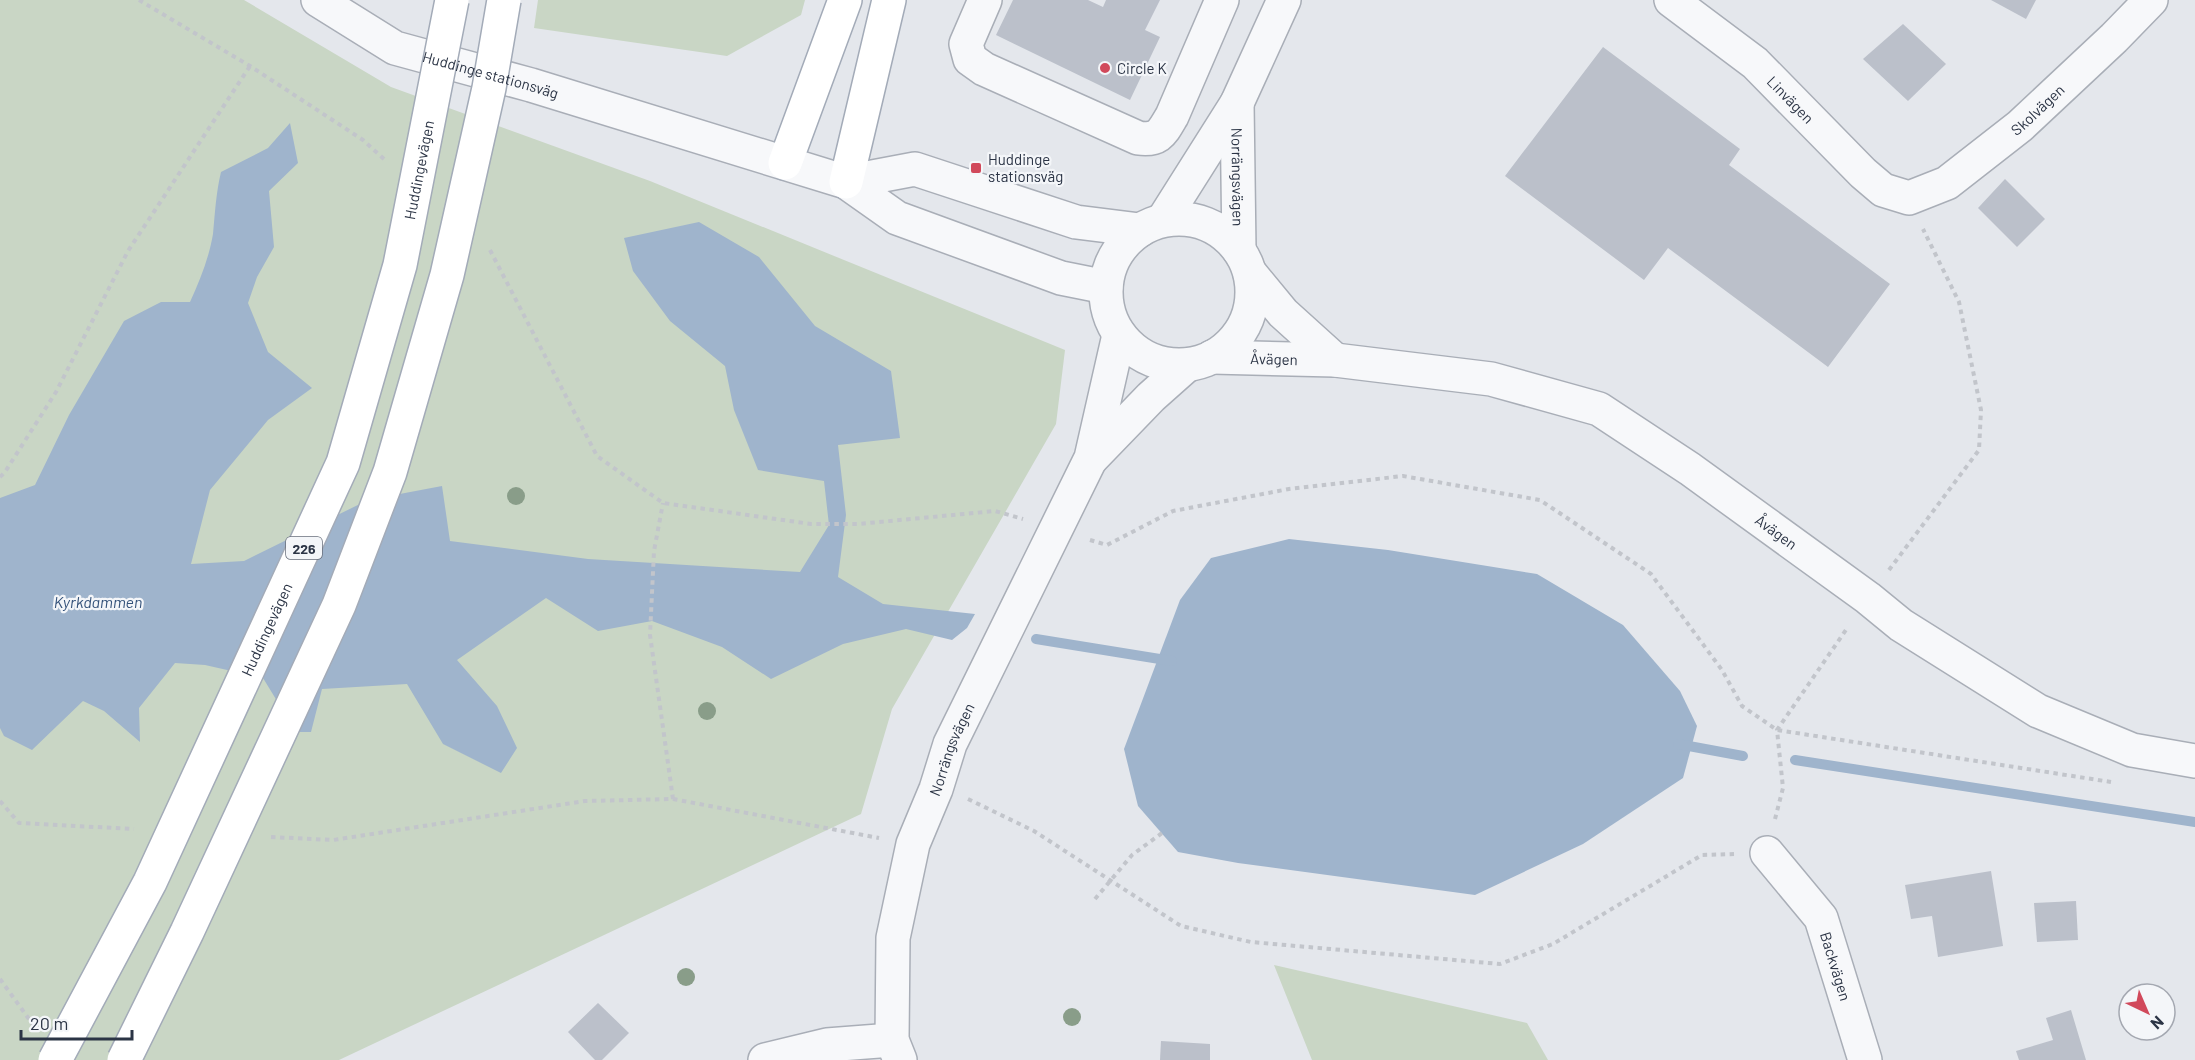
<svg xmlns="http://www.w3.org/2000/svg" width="2195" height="1060" font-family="Barlow,sans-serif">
<rect width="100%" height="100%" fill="#e4e7ec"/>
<!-- green -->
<g fill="#c9d6c5">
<path d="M0 0H244L391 87 650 181 1065 350 1056 424 892 709 861 814 339 1060H0Z"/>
<path d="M538 0H805L801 15 727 56 534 28Z"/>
<path d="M1274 965 1527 1023 1548 1060H1312Z"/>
</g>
<!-- water -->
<g fill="#9fb4cc">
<path d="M290 123 298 163 269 191 274 247 257 277 248 303 268 352 312 388 268 420 210 490 191 564 244 561 368 500 442 486 450 541 588 559 800 572 829 525 824 481 758 470 734 410 725 366 670 321 633 271 624 238 699 222 759 257 815 326 891 371 900 438 838 445 846 515 838 577 883 604 975 614 967 628 952 640 906 629 843 644 771 679 722 647 652 621 598 631 546 598 457 660 497 706 517 748 501 773 443 744 407 684 322 689 311 732H296L263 678 205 665 175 663 139 708 140 742 104 711 83 701 32 750 4 736 0 728V498L35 485 69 415 124 321 161 302H190C200 280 209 258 213 234 215 213 216 193 221 172L268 148Z"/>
<path d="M1289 539 1388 550 1537 574 1623 625 1680 691 1697 726 1683 778 1583 844 1475 895 1238 863 1178 852 1138 806 1124 749 1180 600 1211 558Z"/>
</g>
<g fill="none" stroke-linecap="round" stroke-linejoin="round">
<!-- stream -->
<g stroke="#9fb4cc" stroke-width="10">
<path d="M1036 639 1172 661"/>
<path d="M1678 744 1743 756"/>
<path d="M1795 760 2195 822"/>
</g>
</g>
<!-- building -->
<g fill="#bbc0ca">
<path d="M1013 0H1088L1103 7 1106 0H1160L1145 30 1160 37 1130 100 996 35Z"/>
<path d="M1991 0H2036L2026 19Z"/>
<path d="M1903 24 1946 64 1908 101 1863 59Z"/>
<path d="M1603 47 1740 149 1729 165 1890 284 1828 367 1668 248 1644 280 1505 176Z"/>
<path d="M2005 179 2045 219 2017 247 1978 208Z"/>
<path d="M1991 871 2003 946 1938 957 1932 916 1911 919 1905 885Z"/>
<path d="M2076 901 2078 940 2037 942 2034 903Z"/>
<path d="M598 1003 629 1033 602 1060H595L568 1032Z"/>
<path d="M2071 1010 2086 1060H2019L2016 1051 2053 1040 2046 1018Z"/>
<path d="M1161 1041 1210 1044V1060H1160Z"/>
</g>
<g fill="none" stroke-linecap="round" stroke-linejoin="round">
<!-- minor casing -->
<g stroke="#a9aeb7" stroke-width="36">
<g id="minor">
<path id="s1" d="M318 0 395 48 531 85 846 182 897 218 1061 278 1106 287"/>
<path d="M985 0 966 44 970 59 984 69 1138 138C1159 141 1162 133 1172 116L1222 0"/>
<path id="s2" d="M1671 0 1755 63 1863 173 1883 190 1909 198 1947 183 2020 126 2114 38 2151 0"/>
<path id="s3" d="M1237 103 1239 250"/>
<path d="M846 182 915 169 1076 222 1140 230"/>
<circle cx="1179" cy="292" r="73"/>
<path d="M1163 220 1237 103 1284 0"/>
<path d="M1250 273 1283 313 1335 360"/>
<path id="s4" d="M1212 357 1335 360 1491 379 1599 409 1690 469 1868 598 1901 625 2038 711 2132 750 2195 761"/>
<path d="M1092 458 1151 397 1187 365"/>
<path id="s5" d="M1767 853 1821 918 1865 1060"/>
<path d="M765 1060 827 1045 892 1040"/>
<path id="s6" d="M900 1060 892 1040 893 938 913 844 936 789 950 744 1091 458 1119 335"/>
</g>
</g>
<!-- major casing -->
<g stroke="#a3abb8" stroke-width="36">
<g id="major">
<path d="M785 163 845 0"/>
<path d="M846 182 889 0"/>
</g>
</g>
<!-- path -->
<g stroke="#c2c5cb" stroke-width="4" stroke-dasharray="4.5 4.5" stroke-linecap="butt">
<path d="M139 0 250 66 363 140 384 159"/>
<path d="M490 250 597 456 663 503 811 524H858L995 511 1023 519"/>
<path d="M0 477 5 472 56 392 128 251 250 66"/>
<path d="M1090 540 1107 545 1173 511 1289 489 1403 476 1540 500 1651 574 1722 670 1742 706 1777 730 2111 782"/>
<path d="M1889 570 1979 450 1981 410 1959 302 1923 229"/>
<path d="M673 799 879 838"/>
<path d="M968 799 1034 831 1181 926 1251 942 1500 964 1553 944 1702 855 1734 854"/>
<path d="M0 801 19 823 134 829"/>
<path d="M1775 819 1783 788 1777 730 1848 627"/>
<path d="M271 837 333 840 585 801 673 799 650 635 654 551 663 503"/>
<path d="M1095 899 1132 855 1162 833"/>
<path d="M0 979 34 1026"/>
</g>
<!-- minor -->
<use href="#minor" stroke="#f7f8fa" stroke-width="33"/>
<!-- major -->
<use href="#major" stroke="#fff" stroke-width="33"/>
<!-- major-bridge casing -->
<g stroke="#a3abb8" stroke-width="36" stroke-linecap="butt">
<g id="major-bridge">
<path id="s7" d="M55 1060 150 882 343 463 400 265 452 0"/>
<path d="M124 1060 187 932 339 605 390 472 447 275 489 88 504 0"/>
</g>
</g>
<!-- major-bridge -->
<use href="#major-bridge" stroke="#fff" stroke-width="33"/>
</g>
<!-- trees -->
<g fill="#899d89">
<circle cx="516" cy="496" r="9"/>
<circle cx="707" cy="711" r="9"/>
<circle cx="686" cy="977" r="9"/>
<circle cx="1072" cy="1017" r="9"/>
</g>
<!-- markers -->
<g fill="#d1495b" stroke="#f4f6f9" stroke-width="2">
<circle cx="1105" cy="68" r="6"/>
<rect x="970" y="162" width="12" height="12" rx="3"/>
</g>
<g text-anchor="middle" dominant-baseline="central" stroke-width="4.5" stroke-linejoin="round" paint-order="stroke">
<!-- shield labels -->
<rect fill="#f4f6f9" stroke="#676e7b" stroke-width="1.5" x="286" y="537" width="36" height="22" rx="4.5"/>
<g font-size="14" font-weight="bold" fill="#2b3445">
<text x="304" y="548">226</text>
</g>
<!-- poi labels -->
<g font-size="15" fill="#2b3445" stroke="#f4f6f9" text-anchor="start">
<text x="1117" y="68">Circle K</text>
<text x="988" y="159">Huddinge<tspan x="988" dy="17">stationsväg</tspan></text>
</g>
<!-- street labels -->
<g font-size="15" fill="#2b3445" stroke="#f4f6f9">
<text stroke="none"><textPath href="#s1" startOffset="190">Huddinge stationsväg</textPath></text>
<text stroke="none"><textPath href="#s2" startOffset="156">Linvägen</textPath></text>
<text stroke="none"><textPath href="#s2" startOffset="470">Skolvägen</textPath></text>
<text stroke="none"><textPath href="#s7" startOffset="966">Huddingevägen</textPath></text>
<text stroke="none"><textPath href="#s3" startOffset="74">Norrängsvägen</textPath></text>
<text stroke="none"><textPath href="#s4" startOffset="62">Åvägen</textPath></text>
<text stroke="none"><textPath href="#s4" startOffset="608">Åvägen</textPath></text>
<text stroke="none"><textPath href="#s7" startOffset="480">Huddingevägen</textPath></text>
<text stroke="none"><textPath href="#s6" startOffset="322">Norrängsvägen</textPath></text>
<text stroke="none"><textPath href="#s5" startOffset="135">Backvägen</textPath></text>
</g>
<!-- water labels -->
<g font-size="16" font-style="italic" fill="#34527a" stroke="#f4f6f9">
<text x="98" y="601">Kyrkdammen</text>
</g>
</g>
<!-- north arrow -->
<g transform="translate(2147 1012) rotate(136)"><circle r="28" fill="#f4f6f9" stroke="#a4a8b1" stroke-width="1.5"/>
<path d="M0-4.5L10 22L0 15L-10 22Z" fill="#d1495b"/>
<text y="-9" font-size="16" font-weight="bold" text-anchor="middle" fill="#2b3445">N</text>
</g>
<!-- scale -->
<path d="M21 1030v9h111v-9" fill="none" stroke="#2b3445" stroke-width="3"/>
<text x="30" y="1030" font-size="18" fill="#2b3445" stroke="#f4f6f9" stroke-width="4.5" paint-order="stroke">20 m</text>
</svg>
